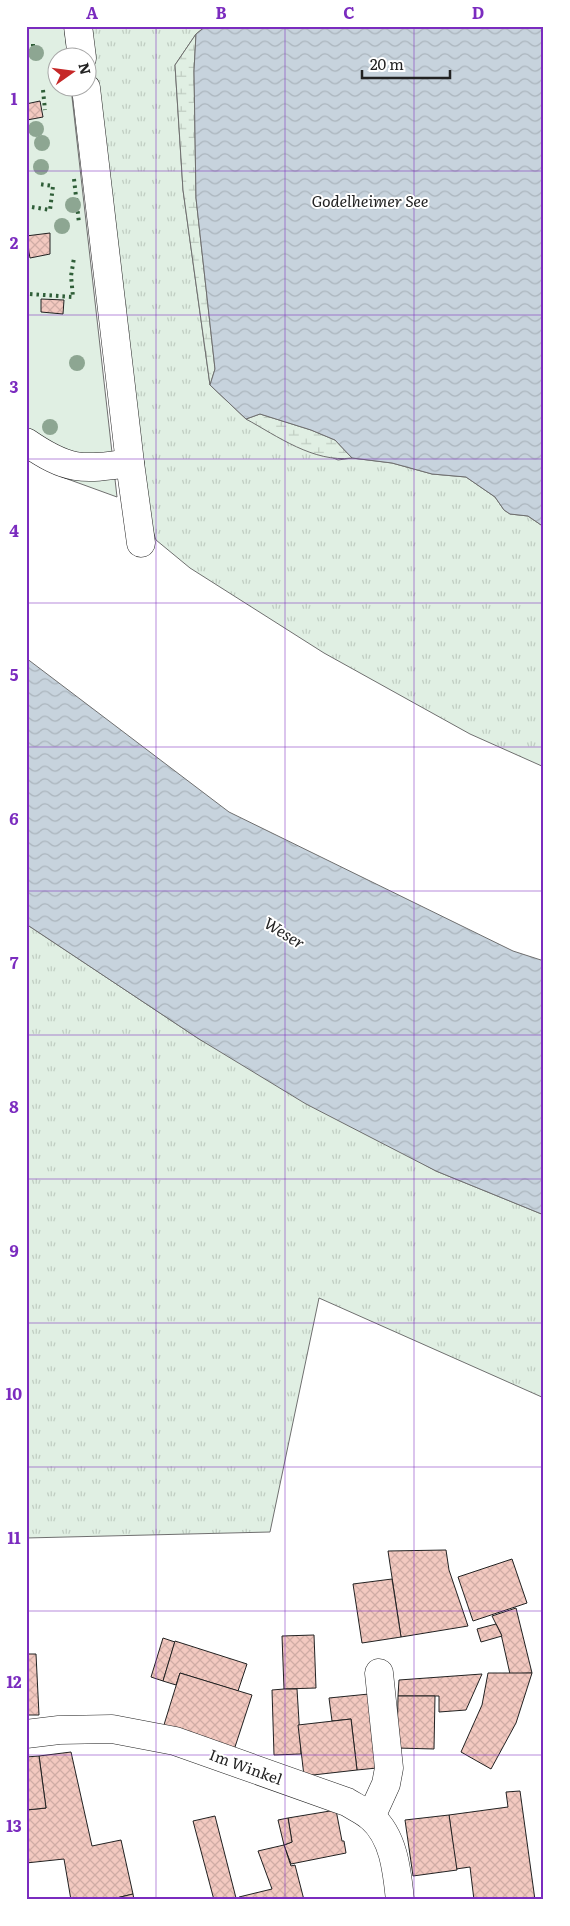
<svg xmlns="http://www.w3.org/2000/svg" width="570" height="1926" font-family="Literata,serif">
<defs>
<pattern id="grass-tufts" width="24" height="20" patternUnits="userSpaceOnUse" patternTransform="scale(1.25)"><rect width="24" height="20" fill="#e0efe3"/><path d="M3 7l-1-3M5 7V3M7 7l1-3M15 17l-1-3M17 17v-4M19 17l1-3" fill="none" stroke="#c0cdc2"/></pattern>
<pattern id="wetland-marsh" width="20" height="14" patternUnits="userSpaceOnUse" patternTransform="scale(1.25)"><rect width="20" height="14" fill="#e0efe3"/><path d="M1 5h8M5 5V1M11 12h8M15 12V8" fill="none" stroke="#c0cdc2"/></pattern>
<pattern id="water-waves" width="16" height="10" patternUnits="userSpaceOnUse" patternTransform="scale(1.25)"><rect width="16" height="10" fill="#c7d3dd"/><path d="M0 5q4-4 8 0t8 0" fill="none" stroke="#abb5bd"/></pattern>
<pattern id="building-cross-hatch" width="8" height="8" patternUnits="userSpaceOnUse" patternTransform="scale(1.25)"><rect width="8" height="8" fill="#f3c9c0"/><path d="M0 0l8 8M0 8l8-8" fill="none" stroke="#d0aca5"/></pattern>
</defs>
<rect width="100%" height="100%" fill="#fff"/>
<!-- grass -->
<g fill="url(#grass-tufts)" stroke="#6f6f6f">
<path d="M89 26H206L196 34 175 65 183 190 210 385 246 419 338 460 352 458 392 463 432 474 466 477 495 497 504 510 510 514 528 516 544 527V767L470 734 324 653 190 568 156 540 143 503Z"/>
<path d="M26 924 199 1039 436 1171 544 1215V1398L319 1298 270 1532 26 1538Z"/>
</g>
<!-- wetland -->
<g fill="url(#wetland-marsh)" stroke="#6f6f6f">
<path d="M196 34 194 71 196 198 215 369 210 385 183 190 175 65Z"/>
<path d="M260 414 311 430 335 440 352 458C314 463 277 436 246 419Z"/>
</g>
<!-- park -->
<path fill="#e0efe3" stroke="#6f6f6f" d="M26 26H64L68 57 58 58V88H71L117 497 62 477 26 453Z"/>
<!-- water -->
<g fill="url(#water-waves)" stroke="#6f6f6f">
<path d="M206 26H544V527L528 516 510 514 504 510 495 497 466 477 432 474 392 463 352 458 335 440 311 430 260 414 246 419 210 385 215 369 196 198 194 71 196 34Z"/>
<path d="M26 658 229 812 513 951 544 961V1215L436 1171 306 1104 199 1039 26 924Z"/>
</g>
<!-- building -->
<g fill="url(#building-cross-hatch)" stroke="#222">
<path d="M40 101 43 117 27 120 26 104Z"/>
<path d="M50 233V254L30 258 26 236Z"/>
<path d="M41 299 64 300 63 314 41 312Z"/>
<path d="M446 1550 449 1570 468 1626 401 1637 388 1551Z"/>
<path d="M512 1559 527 1603 473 1621 458 1577Z"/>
<path d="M392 1579 401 1637 362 1643 353 1584Z"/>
<path d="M516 1608 532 1673 510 1674 501 1634 492 1616Z"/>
<path d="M496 1624 502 1636 481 1642 477 1629Z"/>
<path d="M314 1635 316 1688 284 1689 282 1636Z"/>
<path d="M163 1638 175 1642 163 1681 151 1677Z"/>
<path d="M175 1641 247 1664 238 1691 180 1673 176 1685 163 1681Z"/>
<path d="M26 1654H36L39 1715H26Z"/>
<path d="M180 1673 252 1695 234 1750 163 1728Z"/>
<path d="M488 1673H532L516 1723 491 1769 461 1752 482 1705Z"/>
<path d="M482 1674 466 1710 439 1712V1696H398L399 1680Z"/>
<path d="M284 1689H297L301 1754 274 1755 272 1690Z"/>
<path d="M369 1694 377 1768 357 1770 351 1719 332 1721 329 1698Z"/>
<path d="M398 1696H435L434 1749 397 1748Z"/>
<path d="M351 1719 357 1770 304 1776 298 1725Z"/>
<path d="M71 1752 92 1846 121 1840 133 1894 108 1900H71L64 1859 26 1863V1810L46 1808 39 1756Z"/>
<path d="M39 1756 46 1808 26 1810V1757Z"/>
<path d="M520 1791 535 1900H474L470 1867 456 1869 449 1815 508 1807 506 1792Z"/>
<path d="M336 1810 342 1841H344L346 1853 291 1864 284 1845 292 1842 288 1818Z"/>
<path d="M449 1815 457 1870 413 1876 405 1820Z"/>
<path d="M215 1816 236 1898 228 1900H214L193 1821Z"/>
<path d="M288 1818 292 1842 284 1845 278 1820Z"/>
<path d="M284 1845 291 1866 295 1865 304 1900H239V1897L272 1889 258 1851Z"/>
<path d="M133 1894 134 1900H108Z"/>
</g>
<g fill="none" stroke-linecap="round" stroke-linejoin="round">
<!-- minor casing -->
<g stroke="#222" stroke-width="29">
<g id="minor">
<path d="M78 26 82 58"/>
<path d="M86 88 130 463 141 543"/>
<path d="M26 442C68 471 81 470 130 463"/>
<path d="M26 1734 59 1730 112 1729 175 1741 347 1802C355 1807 364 1811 371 1817 394 1837 397 1871 400 1900"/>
<path d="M371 1817 386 1784 389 1768 379 1673"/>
</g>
</g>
<!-- minor -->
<use href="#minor" stroke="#fff" stroke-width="28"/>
<!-- hedge -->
<g stroke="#2f5e38" stroke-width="4" stroke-dasharray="2.5 4" stroke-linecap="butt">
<path d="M33 44V59"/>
<path d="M43 90 45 110"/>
<path d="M74 179 79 223"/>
<path d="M32 207 50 210 53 186 39 184"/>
<path d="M30 294 73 297 71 276 74 258"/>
</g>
</g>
<!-- trees -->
<g fill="#8da692">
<circle cx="36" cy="53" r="8"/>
<circle cx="36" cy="129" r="8"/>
<circle cx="42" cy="143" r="8"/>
<circle cx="41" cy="167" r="8"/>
<circle cx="73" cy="205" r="8"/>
<circle cx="62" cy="226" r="8"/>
<circle cx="77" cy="363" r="8"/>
<circle cx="50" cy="427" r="8"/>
</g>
<!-- grid -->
<path fill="none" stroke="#7b2cbf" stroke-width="1" stroke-opacity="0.55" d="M156 26V1900M285 26V1900M414 26V1900M26 171H544M26 315H544M26 459H544M26 603H544M26 747H544M26 891H544M26 1035H544M26 1179H544M26 1323H544M26 1467H544M26 1611H544M26 1755H544"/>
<g text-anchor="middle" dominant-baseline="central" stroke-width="4" stroke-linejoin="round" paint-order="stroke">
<!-- street labels -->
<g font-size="15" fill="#222" stroke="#fff">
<text transform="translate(246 1766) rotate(20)">Im Winkel</text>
</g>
<!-- water labels -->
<g font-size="16" font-style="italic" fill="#222" stroke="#fff">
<text x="370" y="200">Godelheimer See</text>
<text transform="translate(285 932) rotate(32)">Weser</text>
</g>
</g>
<!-- border -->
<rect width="570" height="1926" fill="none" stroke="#ffffff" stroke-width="55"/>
<!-- north arrow -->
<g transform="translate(72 72) rotate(76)"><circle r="24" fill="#ffffff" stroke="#a7a7a7"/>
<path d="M0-4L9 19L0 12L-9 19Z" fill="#c62828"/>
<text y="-8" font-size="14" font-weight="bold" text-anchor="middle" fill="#222222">N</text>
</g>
<!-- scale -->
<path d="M362 70v8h88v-8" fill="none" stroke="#222222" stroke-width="2.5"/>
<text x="370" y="70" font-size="15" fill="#222222" stroke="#ffffff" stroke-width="4" paint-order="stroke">20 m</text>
<rect x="28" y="28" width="514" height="1870" fill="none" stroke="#7b2cbf" stroke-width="2"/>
<g font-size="16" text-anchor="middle" font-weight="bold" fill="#7b2cbf">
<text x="92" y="19">A</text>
<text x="221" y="19">B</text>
<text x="349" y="19">C</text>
<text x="478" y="19">D</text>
<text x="14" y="105">1</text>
<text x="14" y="249">2</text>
<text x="14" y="393">3</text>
<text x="14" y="537">4</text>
<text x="14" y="681">5</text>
<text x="14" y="825">6</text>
<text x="14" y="969">7</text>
<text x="14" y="1113">8</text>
<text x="14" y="1257">9</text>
<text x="14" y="1400">10</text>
<text x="14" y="1544">11</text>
<text x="14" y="1688">12</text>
<text x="14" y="1832">13</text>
</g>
</svg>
